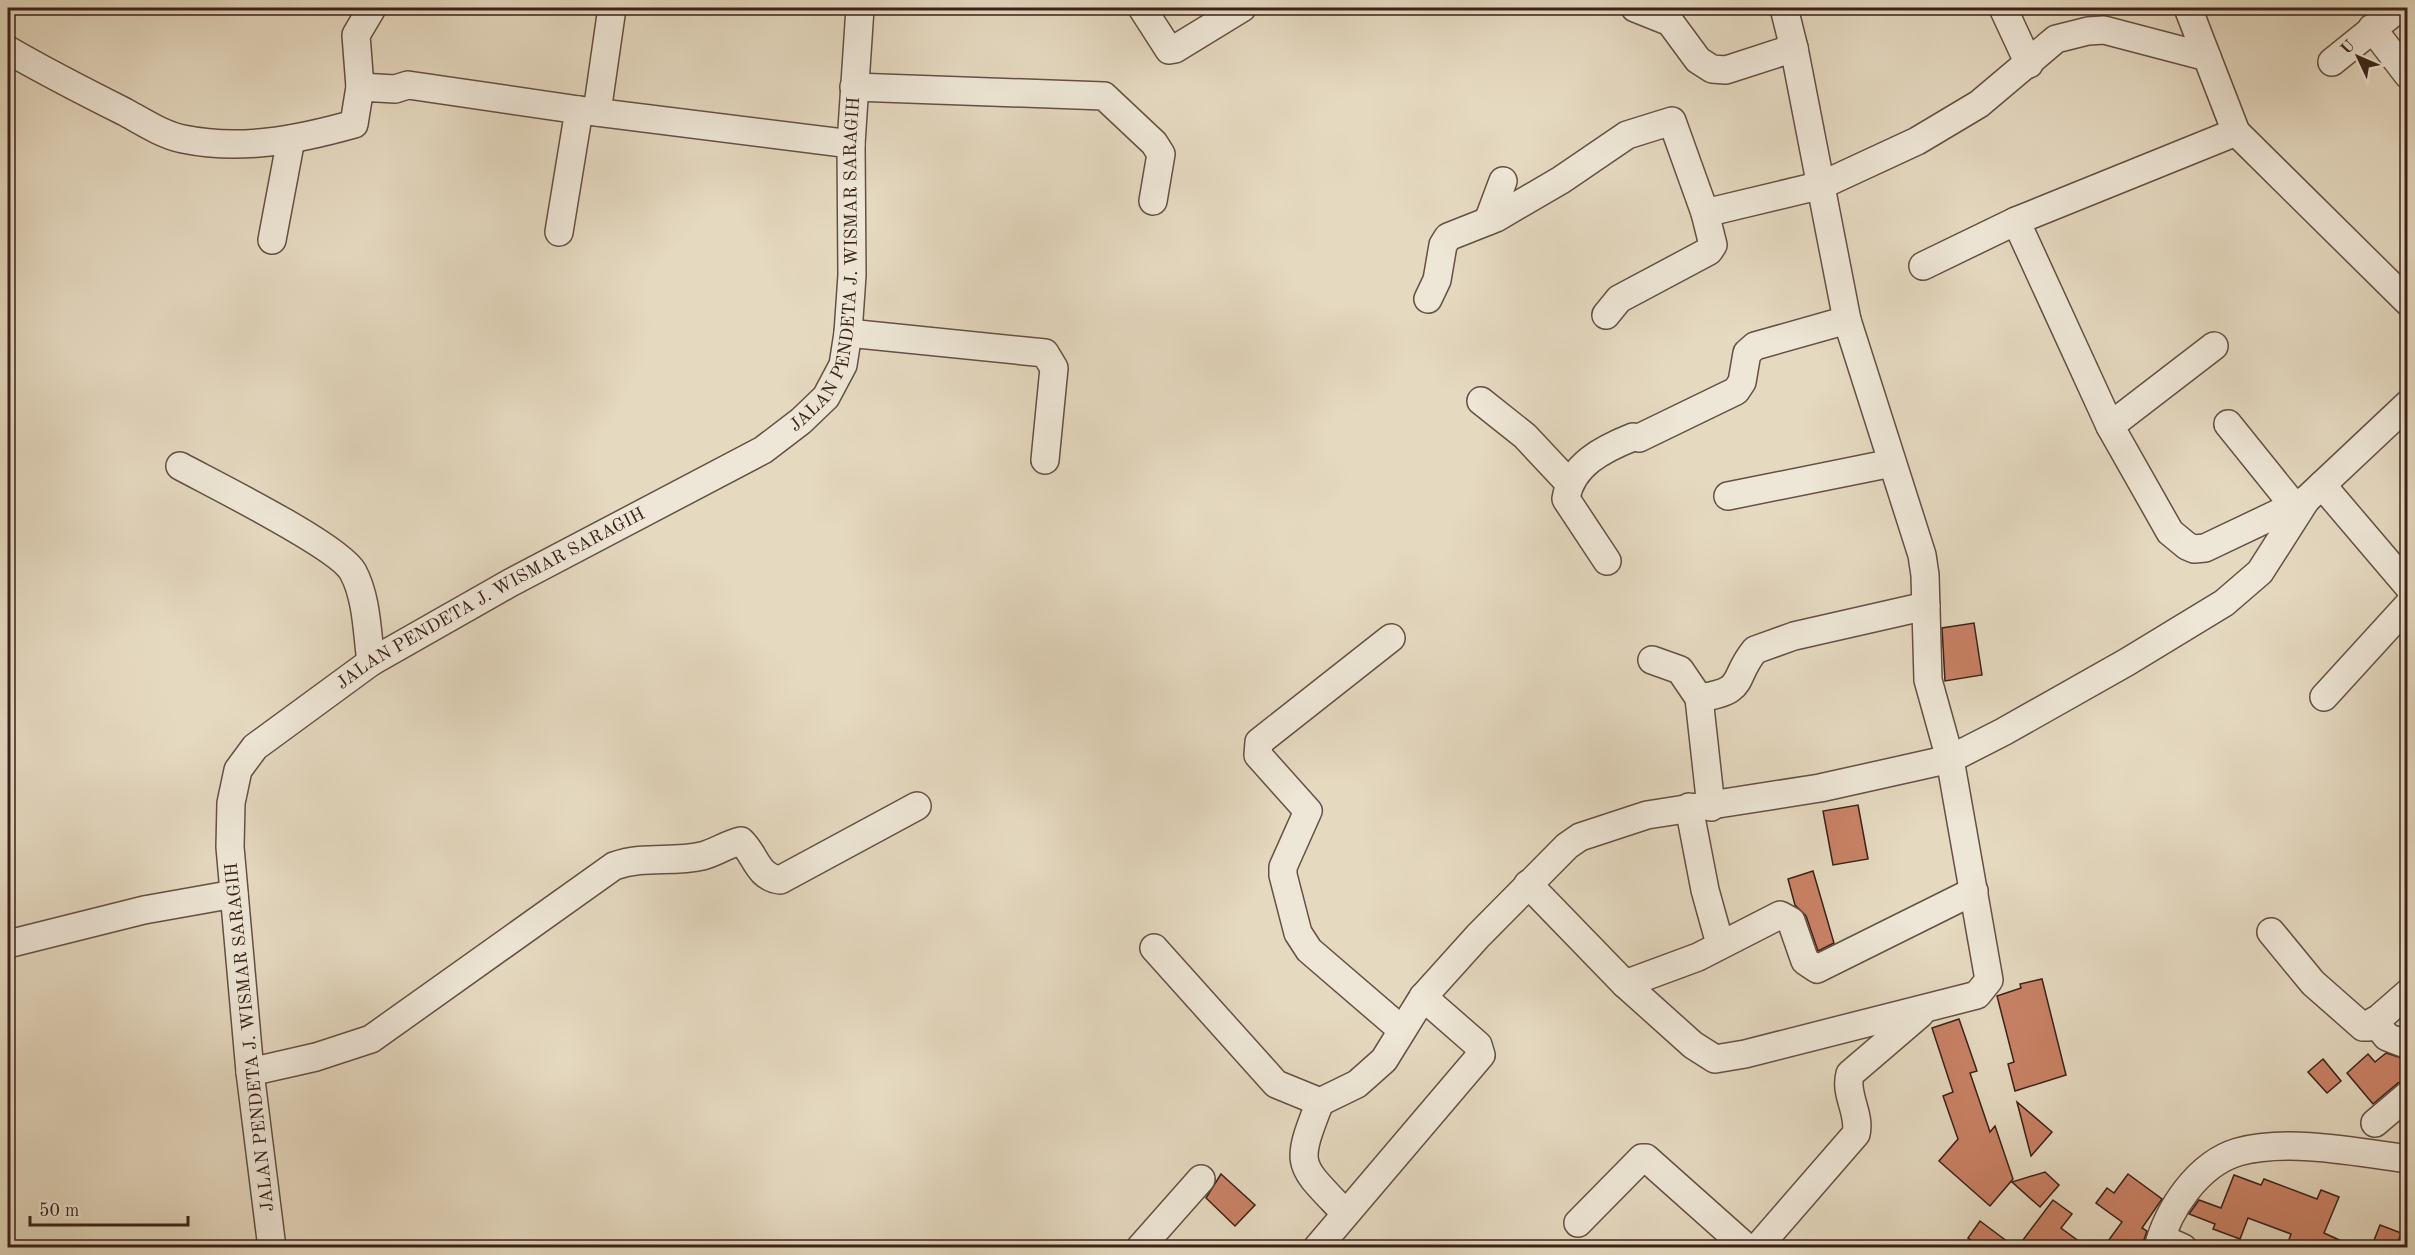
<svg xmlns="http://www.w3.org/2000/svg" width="2415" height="1255" font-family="'Old Standard TT',serif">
<rect width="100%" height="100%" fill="#e5d9c0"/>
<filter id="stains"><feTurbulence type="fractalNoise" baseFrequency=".00333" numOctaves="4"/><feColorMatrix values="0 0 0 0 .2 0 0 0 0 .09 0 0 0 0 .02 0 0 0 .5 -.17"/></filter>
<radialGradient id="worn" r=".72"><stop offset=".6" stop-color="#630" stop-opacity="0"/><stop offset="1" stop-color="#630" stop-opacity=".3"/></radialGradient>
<!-- building -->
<g fill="#ca8266" stroke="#3a2219" stroke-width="1.5">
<path d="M1974 623 1982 675 1945 681 1942 628Z"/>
<path d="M1858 805 1868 859 1833 865 1823 811Z"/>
<path d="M1813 871 1834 943 1818 951 1806 916 1795 905 1788 879Z"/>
<path d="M2042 979 2066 1075 2015 1091 2008 1064 2014 1062 1997 996 2021 988 2020 984Z"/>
<path d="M1959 1019 1977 1071 1970 1073 1990 1132 1995 1126 2013 1179 1990 1206 1939 1161 1958 1139 1943 1096 1953 1092 1932 1028Z"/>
<path d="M2386 1053 2408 1060V1080L2398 1083 2373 1104 2347 1073 2368 1054 2375 1062Z"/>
<path d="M2323 1059 2341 1081 2327 1093 2308 1072Z"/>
<path d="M2017 1102 2052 1132 2031 1156Z"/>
<path d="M2045 1172 2059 1185 2040 1207 2012 1182Z"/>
<path d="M1221 1174 1255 1205 1235 1226 1206 1198Z"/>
<path d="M2128 1174 2162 1199 2142 1228 2147 1231 2141 1248H2103L2122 1222 2096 1203 2107 1188 2114 1193Z"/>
<path d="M2234 1175 2261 1185 2264 1179 2317 1199 2321 1190 2339 1197 2324 1233 2357 1248H2286L2291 1234 2248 1218 2240 1239 2213 1229 2215 1224 2189 1214 2199 1200 2221 1208Z"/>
<path d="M2053 1200 2072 1214 2061 1228 2088 1248H2017Z"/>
<path d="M1980 1221 2016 1248H1981L1968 1238Z"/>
<path d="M2380 1225 2401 1233 2396 1248H2371Z"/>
</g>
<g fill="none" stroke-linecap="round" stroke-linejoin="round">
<!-- minor casing -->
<g stroke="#655043" stroke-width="30">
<g id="minor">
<path d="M1142 8 1169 50 1175 49 1242 8"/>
<path d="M1635 8 1670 22 1698 60 1712 69 1726 70 1794 48"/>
<path d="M2003 8 2029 64"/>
<path d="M2188 8 2236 132 2408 302"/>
<path d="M2372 28 2408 75"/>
<path d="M8 50C46 72 85 92 125 112 143 122 163 135 183 139 241 151 297 140 354 124L360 87 395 89 408 85 579 110 851 144"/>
<path d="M2332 62 2399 8"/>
<path d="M360 87 356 35 372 8"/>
<path d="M854 87 1104 96 1154 143 1161 154 1153 201"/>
<path d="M597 112 612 8"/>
<path d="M1705 213 1822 185 1917 141 1979 104 2056 39 2088 31 2104 30 2207 57"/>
<path d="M1488 221 1503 181"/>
<path d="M2016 221 2110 426 2170 532 2187 546 2194 549 2205 548 2306 500"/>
<path d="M559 232 579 110"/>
<path d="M272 240 291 139"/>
<path d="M1923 266 2016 221 2236 132"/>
<path d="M1428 299 1437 280 1443 245 1448 237 1496 218 1561 180 1627 135 1672 121 1705 213 1713 245 1709 251 1619 299 1606 315"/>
<path d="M848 333 1045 353 1054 368 1045 460"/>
<path d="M1481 401 1525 436 1569 483"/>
<path d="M2228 424 2294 506"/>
<path d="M2110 426 2214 346"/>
<path d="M180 466C213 484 339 546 353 572 367 598 367 633 371 662"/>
<path d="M2322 485 2408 586"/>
<path d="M1728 496 1892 463"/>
<path d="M1607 561 1566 499C1571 465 1603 449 1633 437L1639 438 1736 391 1742 382 1747 353 1755 346 1847 320"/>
<path d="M1391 638 1259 742 1258 755 1308 811 1283 867V875L1298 933 1309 950 1402 1030"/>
<path d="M1652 660 1680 670 1699 698 1711 807"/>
<path d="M2324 697 2408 605"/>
<path d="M1699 698C1748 691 1731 679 1755 650L1794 636 1926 606"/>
<path d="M1689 807 1705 890 1720 944"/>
<path d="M1528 884 1625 984 1693 1045 1715 1059 1745 1054 1977 995 1989 980 1950 759 1928 680 1925 575 1922 555 1847 320 1794 48 1784 8"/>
<path d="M2271 932 2313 983 2363 1027H2369L2408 993"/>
<path d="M8 944 144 910 234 894"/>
<path d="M1154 948 1276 1084 1320 1102"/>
<path d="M1625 984 1698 957 1780 915 1791 921 1805 961 1817 969 1974 891"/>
<path d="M2374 1021 2387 1037 2408 1045"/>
<path d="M250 1072 316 1057 371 1039 614 866C645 855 671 863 702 856 715 853 727 844 741 841 756 855 757 877 780 880L917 806"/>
<path d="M2375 1123 2408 1095"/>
<path d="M1345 1213C1298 1163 1294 1168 1320 1102L1357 1084 1384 1060 1423 997 1478 936 1567 846 1580 837 1647 815 1820 788 1950 759 2003 732 2127 662 2224 603 2260 572 2306 500 2408 404"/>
<path d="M1578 1223 1642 1158H1646L1747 1248"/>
<path d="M2161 1238 2183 1248"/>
<path id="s1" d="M272 1248 250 1072 230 847 231 803 238 770 255 747 371 662 510 583 763 450 801 421 826 397 843 365 848 333 852 275 851 144 860 8"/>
<path d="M1140 1248 1201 1179"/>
<path d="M1317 1248 1481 1055 1478 1045 1423 997"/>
<path d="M1757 1248 1856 1134C1861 1114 1844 1094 1850 1074L1920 1014"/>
<path d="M2158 1248C2168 1209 2198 1164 2238 1152 2288 1138 2357 1152 2408 1159"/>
</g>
</g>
<!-- minor -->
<use href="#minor" stroke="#eee6d6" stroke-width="27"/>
</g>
<g text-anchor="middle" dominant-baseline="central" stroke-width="4.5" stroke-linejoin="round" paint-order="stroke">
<!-- street labels -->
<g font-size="18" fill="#3a2219" stroke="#eee6d6">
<text stroke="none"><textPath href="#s1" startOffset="1311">JALAN PENDETA J. WISMAR SARAGIH</textPath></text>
<text stroke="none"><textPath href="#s1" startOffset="789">JALAN PENDETA J. WISMAR SARAGIH</textPath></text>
<text transform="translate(250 1037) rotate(-96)">JALAN PENDETA J. WISMAR SARAGIH</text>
</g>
</g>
<!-- margin -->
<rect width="2415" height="1255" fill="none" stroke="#e5d9c0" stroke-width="30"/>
<rect x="9" y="9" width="2397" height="1237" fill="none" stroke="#3a2219" stroke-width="3"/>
<rect x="15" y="15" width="2385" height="1225" fill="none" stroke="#3a2219" stroke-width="1.5"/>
<!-- north arrow -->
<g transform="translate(2358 57) rotate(314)" stroke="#eee6d6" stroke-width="4.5" paint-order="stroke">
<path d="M0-4.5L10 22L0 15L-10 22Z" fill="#3a2219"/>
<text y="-9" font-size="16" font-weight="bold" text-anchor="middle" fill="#3a2219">U</text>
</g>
<!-- scale -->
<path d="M30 1216v9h158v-9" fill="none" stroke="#3a2219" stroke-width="3"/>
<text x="39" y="1216" font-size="18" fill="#3a2219" stroke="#eee6d6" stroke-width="4.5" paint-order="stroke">50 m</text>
<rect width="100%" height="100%" filter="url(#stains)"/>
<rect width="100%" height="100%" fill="url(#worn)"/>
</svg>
